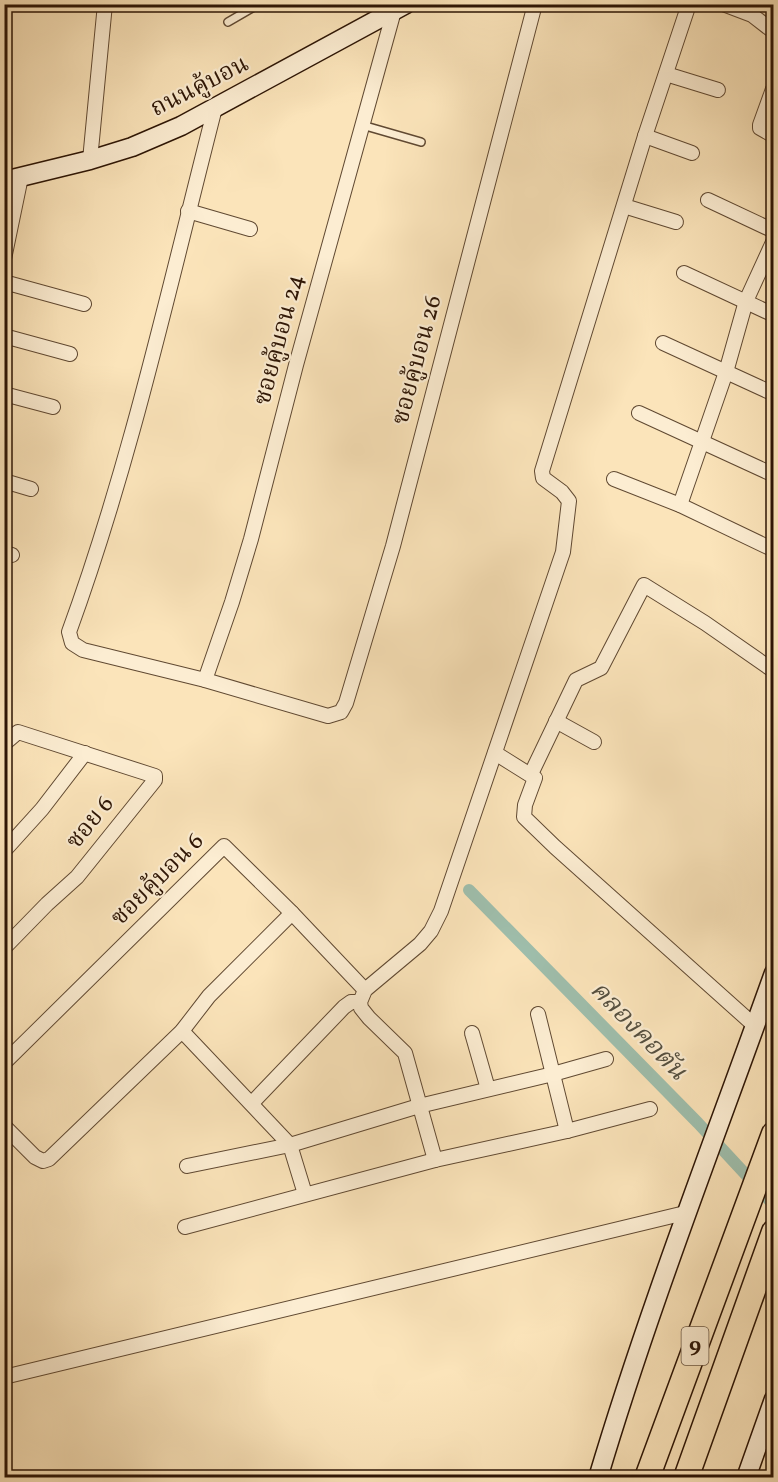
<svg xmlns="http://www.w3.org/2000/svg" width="778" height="1482" font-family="Vollkorn,'Noto Serif Thai',serif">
<rect width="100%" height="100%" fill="#fbe4ba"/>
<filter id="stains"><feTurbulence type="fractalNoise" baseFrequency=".00333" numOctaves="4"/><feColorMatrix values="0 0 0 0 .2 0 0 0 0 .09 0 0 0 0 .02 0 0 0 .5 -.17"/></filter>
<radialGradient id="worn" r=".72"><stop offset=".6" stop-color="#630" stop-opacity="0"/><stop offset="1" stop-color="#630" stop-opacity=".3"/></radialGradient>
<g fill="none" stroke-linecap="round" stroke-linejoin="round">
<!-- canal -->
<path stroke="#9fbfad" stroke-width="12" d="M469 890 698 1123 774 1205"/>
<!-- lane casing -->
<g stroke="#604932" stroke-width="10">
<g id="lane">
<path d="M228 22 259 4"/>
<path d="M362 125 421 142"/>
</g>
</g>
<!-- street casing -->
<g stroke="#604932" stroke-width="16">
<g id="street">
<path d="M723 4 752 15 774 32"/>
<path d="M666 74 718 90"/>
<path d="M773 89 760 125V128L774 136"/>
<path d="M215 108C170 283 131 462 69 632L72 643 83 650 205 680 328 716 341 712 346 703 393 546 535 4"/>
<path d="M645 136 692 153"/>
<path d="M90 160 105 4"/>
<path d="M708 200 774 231"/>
<path d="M624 206 676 222"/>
<path d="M188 211 250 229"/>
<path d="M4 259 21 177"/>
<path d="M684 273 774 315"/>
<path d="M4 282 84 304"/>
<path d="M4 336 70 354"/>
<path d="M663 343 774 394"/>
<path d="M4 394 53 407"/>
<path d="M639 413 774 475"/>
<path d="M614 479 680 505 774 550"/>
<path d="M4 481 31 489"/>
<path d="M680 505 726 372 746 301 774 240"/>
<path d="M4 553 12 555"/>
<path d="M205 680 232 602 251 539 296 365 394 11"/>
<path d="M556 721 594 742"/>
<path d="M4 744 18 732 155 776V780L77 877 47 904 4 948"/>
<path d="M495 753 535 778 525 805 524 817 555 847 755 1026"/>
<path d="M531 774 576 680 601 668 644 585 705 623 774 671"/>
<path d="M4 851 42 809 85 753"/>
<path d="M538 1014 567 1131"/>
<path d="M182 1031 290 1145 305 1194"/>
<path d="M472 1033 488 1089"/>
<path d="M4 1063 224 846 292 913 365 990"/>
<path d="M252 1103 344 1007 351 1002H360"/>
<path d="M4 1126 35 1157 43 1161 49 1159 182 1031 209 996 292 913"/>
<path d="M435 1160 405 1053 369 1018 361 1008 360 1002 365 990 420 944 431 931 441 911 563 552 569 501 562 492 543 478 542 471 645 136 689 4"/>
<path d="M187 1166 290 1145 419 1106 553 1074 606 1059"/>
<path d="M185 1227 435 1160 567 1131 650 1109"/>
<path d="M4 1377 685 1213"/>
</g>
</g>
<!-- secondary casing -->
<g stroke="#2d1505" stroke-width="21">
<g id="secondary">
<path d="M4 181 90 160 132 147 181 126 406 4"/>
<path d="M598 1478C649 1307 714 1141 774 973"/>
<path d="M746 1478 774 1399"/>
</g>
</g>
<!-- highway casing -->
<g stroke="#2d1505" stroke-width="27">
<g id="highway">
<path d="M647 1478 774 1134"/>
<path d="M686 1478 774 1232"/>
</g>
</g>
<!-- lane -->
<use href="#lane" stroke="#fcedd2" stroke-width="7"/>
<!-- street -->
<use href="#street" stroke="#fcedd2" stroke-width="14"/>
<!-- secondary -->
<use href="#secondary" stroke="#fcedd2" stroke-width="18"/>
<!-- highway -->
<use href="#highway" stroke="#fbe4ba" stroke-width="24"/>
</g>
<g text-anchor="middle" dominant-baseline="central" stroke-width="4.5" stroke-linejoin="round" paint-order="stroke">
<!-- shield labels -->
<rect fill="#fcedd2" stroke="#6b5642" stroke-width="1.5" x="681.5" y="1327" width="27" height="38" rx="4.5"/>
<g font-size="22" font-weight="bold" fill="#2d1505">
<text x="695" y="1346">9</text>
</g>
<!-- street labels -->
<g font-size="24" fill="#2d1505" stroke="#fcedd2">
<text transform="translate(200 87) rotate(-27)">ถนนคู้บอน</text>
<text transform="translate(280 340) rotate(-75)">ซอยคู้บอน 24</text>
<text transform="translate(418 360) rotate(-75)">ซอยคู้บอน 26</text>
<text transform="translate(91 823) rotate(-51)">ซอย 6</text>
<text transform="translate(158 880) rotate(-45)">ซอยคู้บอน 6</text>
</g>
<!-- water labels -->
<g font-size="26" font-style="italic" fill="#555040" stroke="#fcedd2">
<text transform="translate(638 1031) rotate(46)">คลองคอตัน</text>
</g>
</g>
<!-- margin -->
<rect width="778" height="1482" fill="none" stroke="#fbe4ba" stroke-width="24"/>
<rect x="6" y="6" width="766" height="1470" fill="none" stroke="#2d1505" stroke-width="3"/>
<rect x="12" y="12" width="754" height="1458" fill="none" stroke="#2d1505" stroke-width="1.5"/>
<rect width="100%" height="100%" filter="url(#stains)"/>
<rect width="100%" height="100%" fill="url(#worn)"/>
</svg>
